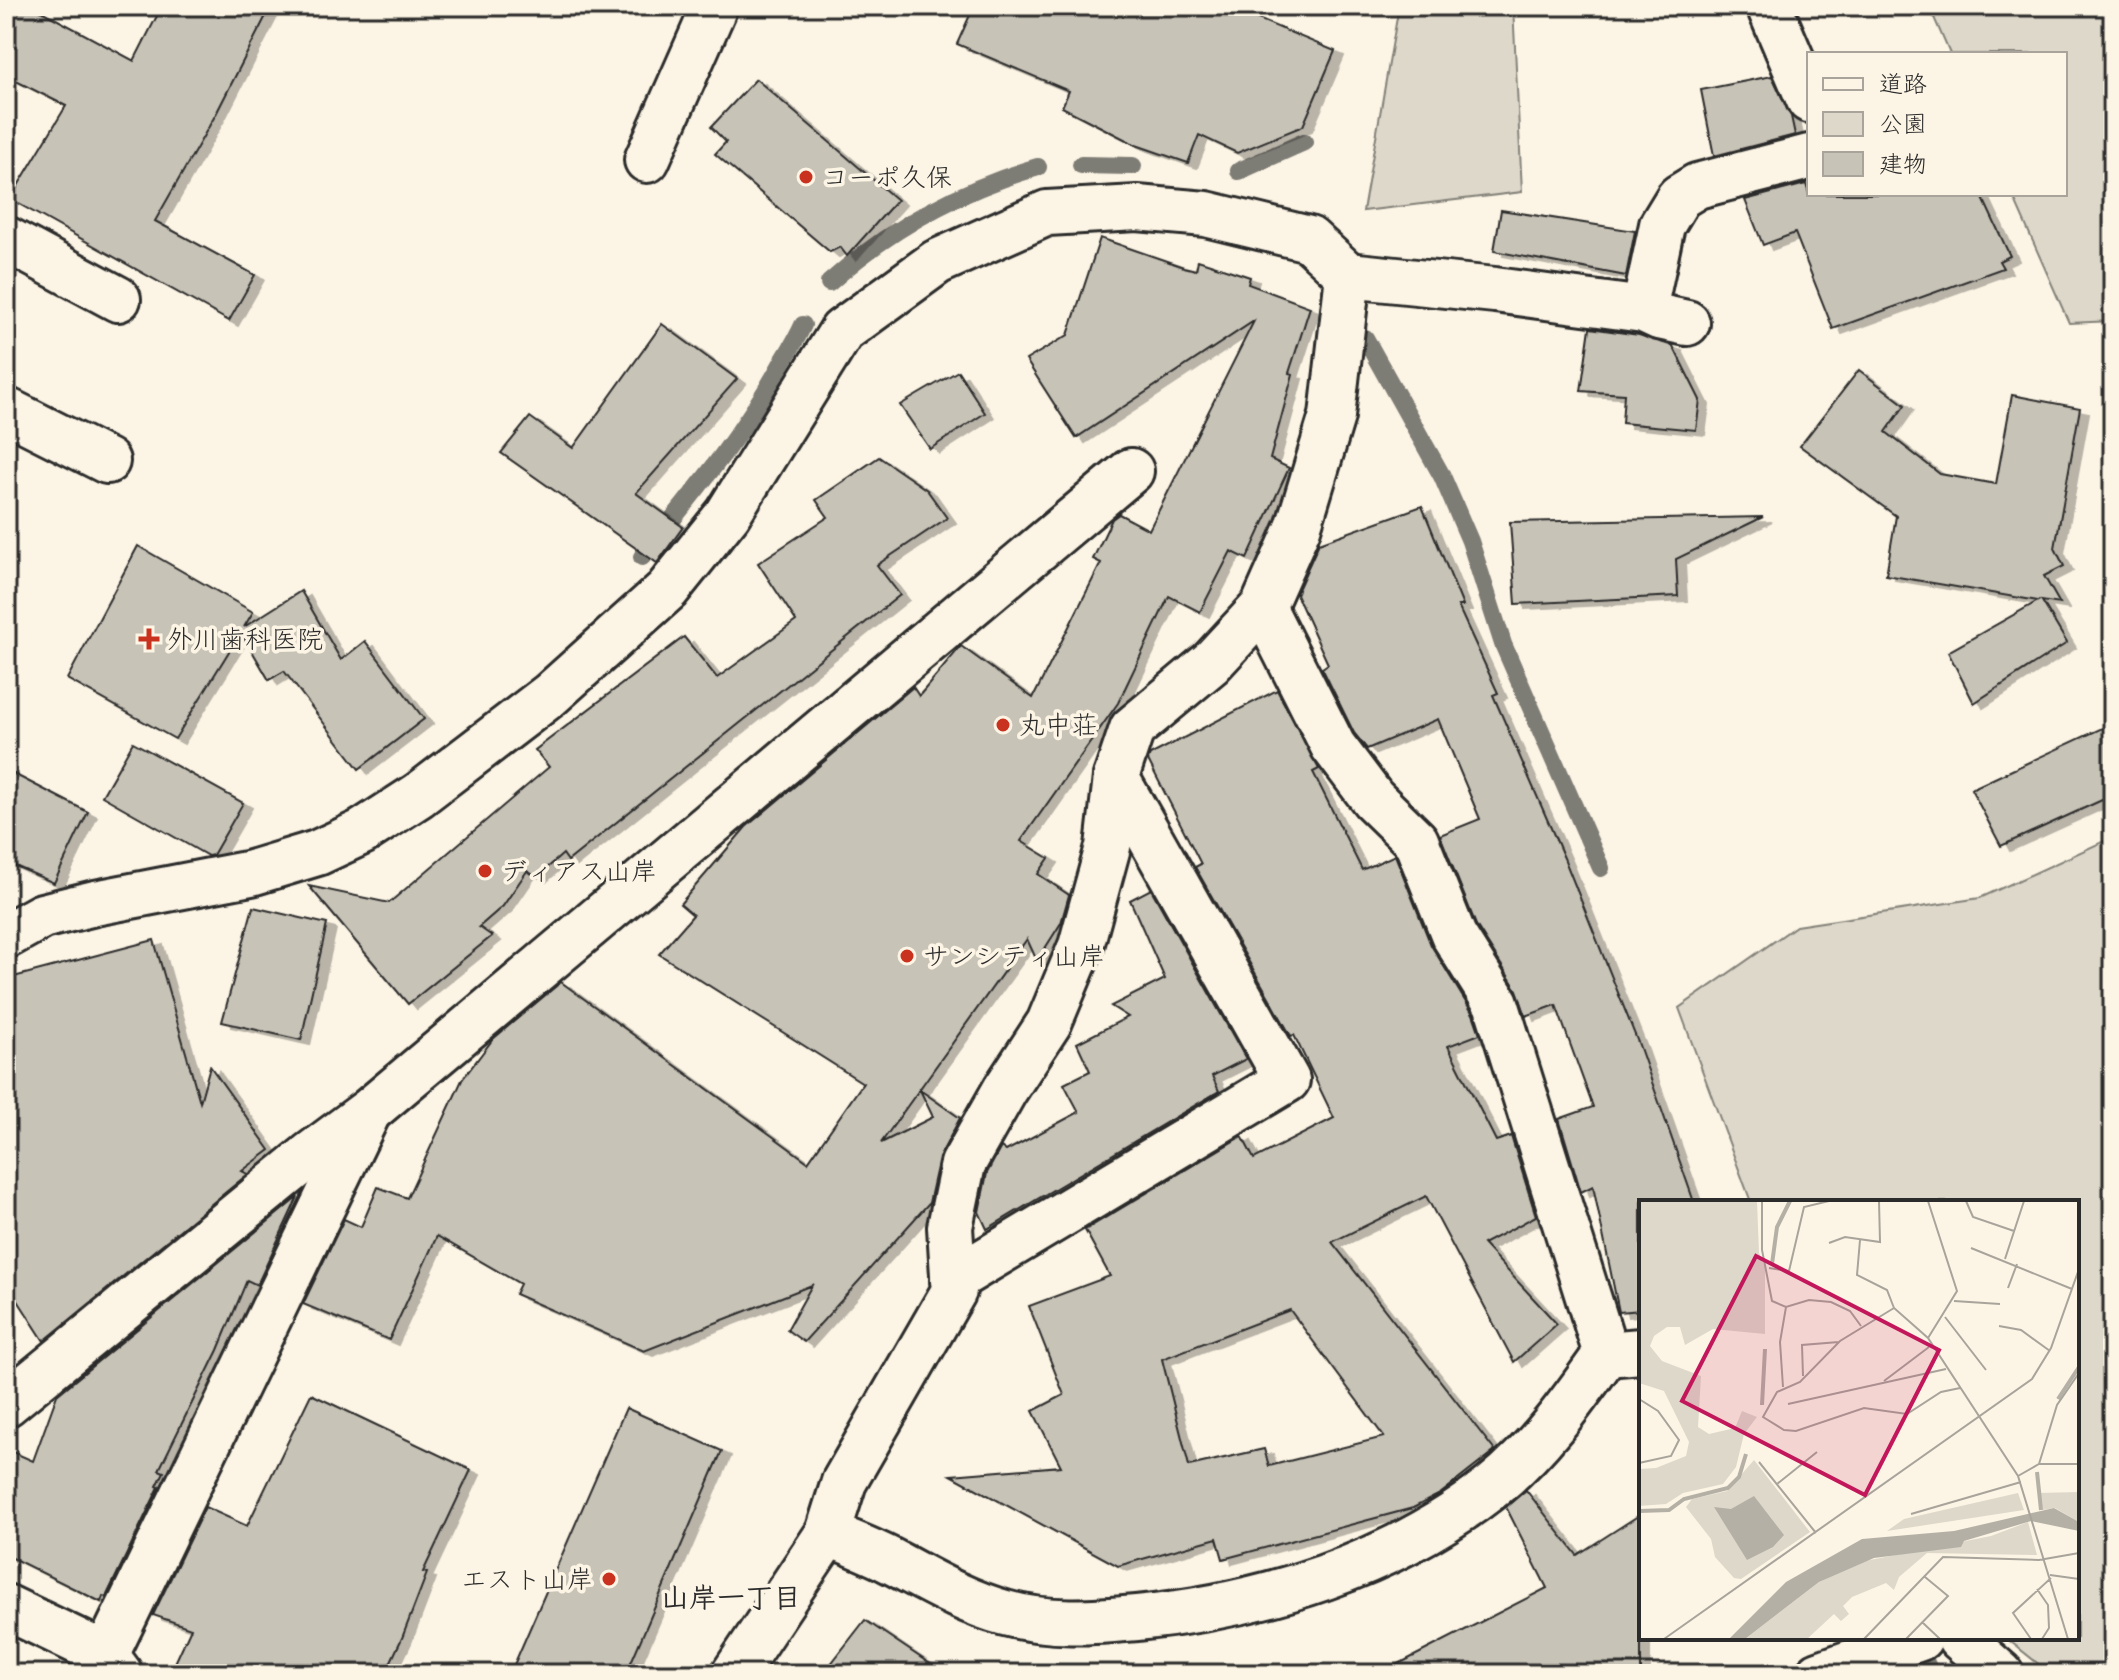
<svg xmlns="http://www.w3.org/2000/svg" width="2119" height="1680" font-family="Sriracha,'Klee One',sans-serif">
<defs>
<filter id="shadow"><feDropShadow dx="9" dy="5" stdDeviation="0" flood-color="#0004"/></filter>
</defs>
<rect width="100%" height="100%" fill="#fcf5e5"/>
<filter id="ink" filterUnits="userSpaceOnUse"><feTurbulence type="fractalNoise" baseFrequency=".0125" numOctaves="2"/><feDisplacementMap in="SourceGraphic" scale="16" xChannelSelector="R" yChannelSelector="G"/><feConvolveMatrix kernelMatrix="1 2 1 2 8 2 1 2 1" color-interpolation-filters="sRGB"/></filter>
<g filter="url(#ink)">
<!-- green -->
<g fill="#ded8ca" stroke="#84827a" stroke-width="2">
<path d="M1399 6H1513L1522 192 1363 211Z"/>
<path d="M1929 6H2113V321L2069 323 2012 194H2065V54H1950Z"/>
<path d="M2113 837V1674H2051L2006 1638H2077V1202H1751L1679 1008 1796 926 1980 898Z"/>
</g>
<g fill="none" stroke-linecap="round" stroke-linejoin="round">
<!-- stream -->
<g stroke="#7d7b74" stroke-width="18">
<path d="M1081 165 1133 166"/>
<path d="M1239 171 1304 142"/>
<path d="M829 283C890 228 959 190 1038 167"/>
<path d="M1365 338 1442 476 1470 541 1503 644 1601 868"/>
<path d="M642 557C691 496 741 437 779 368 787 354 796 341 803 325"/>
<path d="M1926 1663 1931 1674"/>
</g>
</g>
<!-- building -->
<g fill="#c8c3b7" stroke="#2b2b2b" stroke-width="2" fill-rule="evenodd" filter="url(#shadow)">
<path d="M19 6H32L134 61 162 6H271L216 114 155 221 255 275 229 321 10 199 66 106 6 76V32Z"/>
<path d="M974 6H1227L1335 51 1303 126 1237 153 1199 135 1188 163 1136 145 1062 107 1069 91 957 44Z"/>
<path d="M1772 76 1791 116 1795 135 1714 156 1701 90Z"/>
<path d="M756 79 897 200 847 256 840 247 830 252 715 154 726 142 711 127Z"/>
<path d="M1806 184 1809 194H1981L2010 256 1999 261 2003 268 1833 329 1795 233 1763 245 1745 200Z"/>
<path d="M1501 210 1635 231 1626 276 1494 251Z"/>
<path d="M1100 238 1184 267 1196 270 1198 260 1250 277 1248 284 1310 307 1289 373 1293 374 1270 459 1289 468 1247 559 1231 551 1200 612 1169 596 1118 703 1021 841 1049 858 1038 874 1069 895 1061 923 1037 961 1027 939 881 1143 933 1117 920 1090 960 1118 939 1158 929 1203 804 1342 787 1330 812 1285 644 1351 515 1294 520 1284 437 1236 389 1340 303 1304 344 1219 361 1227 378 1187 407 1198 462 1080 493 1039 561 982 808 1162 863 1083 659 954 693 915 680 904 746 827 913 687 919 696 961 646 1033 698 1101 563 1093 559 1112 519 1119 514 1149 530 1254 321 1076 438 1026 360 1068 335Z"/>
<path d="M662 324 737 379 636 493 683 527 657 563 501 453 530 417 573 448Z"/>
<path d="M1590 328 1639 335 1673 346 1700 400 1696 430 1622 423 1624 394 1581 391Z"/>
<path d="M1859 370 1905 405 1886 432 1940 474 1996 484 2012 395 2080 408 2055 548 2064 566 2044 576 2060 604 2042 601 2067 643 1974 703 1948 652 2038 601 1886 575 1896 516 1800 446Z"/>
<path d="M958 371 985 413 930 449 900 405Z"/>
<path d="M879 457 927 490 947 518 877 565 900 595 568 861 563 854 537 877 527 871 503 906 479 927 492 936 408 1004 309 886 389 903 549 767 535 750 684 637 717 678 796 621 758 563 828 517 816 500Z"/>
<path d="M1422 506 1463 606H1458L1498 693 1493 695 1564 858 1639 1045 1694 1202H1641V1310L1619 1312 1593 1186 1581 1192 1559 1119 1593 1107 1556 1005 1526 1016 1517 990 1476 925 1440 835 1480 819 1438 719 1367 749 1354 733 1322 668 1328 664 1296 594 1319 543Z"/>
<path d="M1763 517 1676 559 1678 596 1516 604 1510 522Z"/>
<path d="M138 546 253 612 244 627 301 591 341 660 365 641 424 719 359 769 284 671 269 680 241 632 175 739 67 679Z"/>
<path d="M1277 690 1319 769 1313 772 1362 870 1395 855 1431 945 1473 1014 1480 1034 1448 1046 1496 1141 1511 1136 1536 1216 1483 1244 1557 1324 1514 1362 1426 1196 1332 1242 1495 1451 1440 1494 1413 1508 1223 1559 1217 1538 1118 1566 951 1475 1061 1466 1033 1411 1064 1395 1029 1306 1110 1276 1085 1230 1242 1136 1254 1159 1334 1118 1294 1035 1291 1036 1195 867 1201 864 1148 760 1150 755ZM1290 1310 1384 1437 1269 1466 1264 1449 1189 1466 1162 1359Z"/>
<path d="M2113 723V795L2001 846 1971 789Z"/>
<path d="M133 742 243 803 213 855 208 856 102 796Z"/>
<path d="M6 770 88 812 54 883 6 862Z"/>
<path d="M1151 889 1246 1059 1212 1076 1219 1091 987 1229 979 1212 987 1173 1001 1147 1006 1151 1079 1112 1064 1084 1090 1071 1077 1043 1128 1017 1111 1006 1165 979 1130 900Z"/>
<path d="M253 907 327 924 301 1040 222 1022Z"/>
<path d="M154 940 200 1102 210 1066 270 1150 242 1171 248 1174 44 1341 6 1282V979Z"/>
<path d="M298 1197 257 1285 247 1280 218 1350 159 1470 164 1472 157 1486 159 1487 106 1597 103 1596 101 1602 6 1555V1449L33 1461 57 1395Z"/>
<path d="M311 1394 471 1470 423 1572 427 1573 402 1638 385 1674H170L191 1628 153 1615 205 1507 247 1526Z"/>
<path d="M626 1408 722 1451 626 1674H510Z"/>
<path d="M1526 1490 1577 1555 1641 1514V1674H1379L1547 1588 1506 1507Z"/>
<path d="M865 1620 945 1674H823Z"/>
</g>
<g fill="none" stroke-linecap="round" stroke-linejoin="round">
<!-- minor casing -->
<g stroke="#2b2b2b" stroke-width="50">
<g id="minor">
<path d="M1769 6 1809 100"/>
<path d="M647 160 715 6"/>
<path d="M6 239 118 299"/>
<path d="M1348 275 1495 290 1644 310 1659 317 1687 323"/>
<path d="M1644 310 1662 225 1679 197 1697 186 1809 157"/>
<path d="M6 410 107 461"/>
<path d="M1263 607 1333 746 1373 799 1416 841 1454 936 1496 1003 1606 1354"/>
<path d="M6 936 42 916 95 903 251 873 317 853 362 832 419 795 550 695 667 590 728 514 842 331 937 262 1047 213 1137 208 1206 214 1309 239 1348 275 1332 416 1298 528 1263 607 1211 663 1132 729 1116 777 1108 847 1081 946 1049 1023 1005 1090 963 1164 950 1227 954 1291 844 1482 828 1533 734 1674"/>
<path d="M953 1280 1287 1080 1116 777"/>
<path d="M6 1404 310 1155 369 1111 1131 471"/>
<path d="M828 1533C850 1543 873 1551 895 1563 931 1582 965 1602 1005 1613 1048 1625 1093 1622 1137 1618 1264 1605 1392 1566 1492 1487 1538 1450 1572 1402 1606 1354L1641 1351"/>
<path d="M6 1607 106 1655 120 1674"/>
<path d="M1960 1638 2001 1674"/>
<path d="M106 1655 366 1117"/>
<path d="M1819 1674 1920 1638"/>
</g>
</g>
<!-- minor -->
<use href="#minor" stroke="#fcf5e5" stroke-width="44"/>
</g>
</g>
<!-- markers -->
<g fill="#c8321e" stroke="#fcf5e5" stroke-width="3">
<circle cx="806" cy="177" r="8"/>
<path d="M145 627h8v8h8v8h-8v8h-8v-8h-8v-8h8z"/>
<circle cx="1003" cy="725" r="8"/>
<circle cx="485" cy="871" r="8"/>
<circle cx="907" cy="956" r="8"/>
<circle cx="609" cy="1579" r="8"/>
</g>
<g text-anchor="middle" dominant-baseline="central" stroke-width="7" stroke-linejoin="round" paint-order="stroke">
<!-- poi labels -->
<g font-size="26" fill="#2b2b2b" stroke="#fcf5e5" text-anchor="start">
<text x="822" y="177">コーポ久保</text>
<text x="167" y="639">外川歯科医院</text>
<text x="1019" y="725">丸中荘</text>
<text x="501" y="871">ディアス山岸</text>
<text x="923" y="956">サンシティ山岸</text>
<text x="593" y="1579" text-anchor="end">エスト山岸</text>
</g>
<!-- neighbourhood labels -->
<g font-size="28" font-weight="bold" fill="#2b2b2b" stroke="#fcf5e5">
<text x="731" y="1597">山岸一丁目</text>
</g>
</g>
<!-- overview -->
<g transform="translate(1639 1200)">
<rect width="440" height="440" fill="#fcf5e5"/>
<path d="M0 1H118L120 53 126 67V134L74 129 46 145 41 127H28L15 136 11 146 23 161 62 176 59 227 70 234 96 228 103 211 118 217 105 234 97 267 84 284 44 293 27 304 0 306V269L17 268 47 256 50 242 25 191 0 183ZM115 260 171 332 102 379 95 378 76 357 72 339 47 307 53 299 88 291ZM440 292V322L416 308 404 310 399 293ZM379 293 385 310 248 331 265 319ZM389 322 398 355 288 353 260 377 255 390 247 383 213 397 204 406 210 414 202 421 195 414 168 439H106L180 382 221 362 352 336Z" fill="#ded8ca"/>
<path d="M115 296 145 335 134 347 108 360 75 307 92 309ZM415 308 440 322V331L392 321 325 341 322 347 235 358 180 382 106 439H90L147 382 223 339 315 331Z" fill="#b4b0a5"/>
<path fill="none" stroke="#b4b0a5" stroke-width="4" d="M133 64 138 27 151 1M419 199 440 167M123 205 126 149M398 272 402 310M0 311 30 310 45 299 89 288 100 277 107 254"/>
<path fill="none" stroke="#a8a49b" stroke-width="2" d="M123 1V50L133 101 147 107 170 100 192 102 211 111 222 126M327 1 334 17 375 31M221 40 218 75 248 90 255 108 289 138 379 276 429 439M190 43 206 37 241 42 240 1M332 48 433 89M366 59 385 1M130 68 150 71 165 7 190 1M369 88 378 64M315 101 361 104M255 108 201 141 161 182 138 192 124 217 145 230 157 231 225 208 268 214 302 192 321 188M306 117 347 170M360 126 382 130 411 151M289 138 318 91 289 1M164 176 163 145 200 142M245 181 290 147M144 187 141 142 147 107M0 199 19 211 40 240 32 256 0 263M149 204 307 169M120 262 177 333M400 264 418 205 440 173M379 276 400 264H440M138 284 178 252M272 314 382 282M411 375 440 379M398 389 409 405 410 428 403 439M283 422 301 439M25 439 393 179 412 148 440 69M225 439 304 357 400 360 440 353M267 439 309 396 286 377M392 439 374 413 412 378"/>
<path fill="#c2185b" fill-opacity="0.15" stroke="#c2185b" stroke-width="4" d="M117 56 300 150 226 295 43 201Z"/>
<rect width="440" height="440" fill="none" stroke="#2b2b2b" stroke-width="4"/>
</g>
<!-- margin -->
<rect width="2119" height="1680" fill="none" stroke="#fcf5e5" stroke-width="32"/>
<rect x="16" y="16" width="2087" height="1648" fill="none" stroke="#2b2b2b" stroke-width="3" filter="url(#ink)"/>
<!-- legend -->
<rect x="1807" y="52" width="260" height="144" fill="#fcf5e5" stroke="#a8a49b" stroke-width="2"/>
<rect x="1823" y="78" width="40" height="12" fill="#fcf5e5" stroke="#a8a49b" stroke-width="2"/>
<text x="1879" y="92" font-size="24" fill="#2b2b2b">道路</text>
<rect x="1823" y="112" width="40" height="24" fill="#ded8ca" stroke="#a8a49b" stroke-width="2"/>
<text x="1879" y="132" font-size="24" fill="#2b2b2b">公園</text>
<rect x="1823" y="152" width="40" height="24" fill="#c8c3b7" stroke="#a8a49b" stroke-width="2"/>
<text x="1879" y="172" font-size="24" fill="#2b2b2b">建物</text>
</svg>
